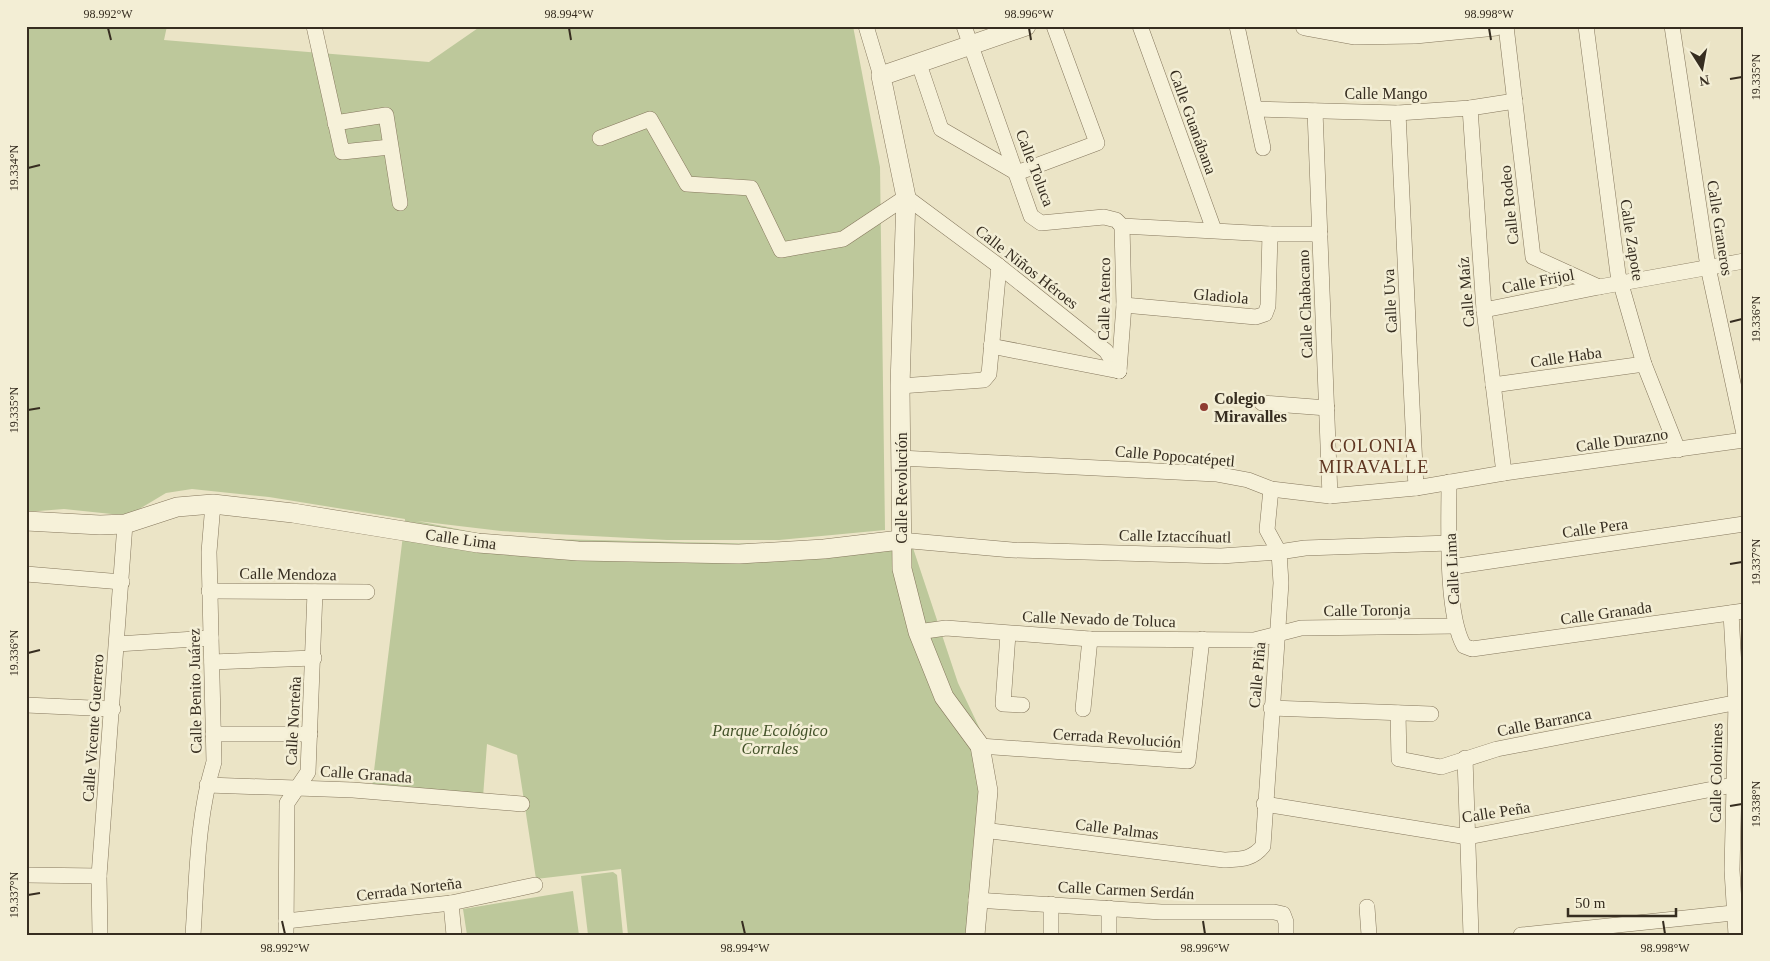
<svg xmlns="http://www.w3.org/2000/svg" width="1770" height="961" font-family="Georgia,serif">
<rect width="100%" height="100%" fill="#ebe4c6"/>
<!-- green -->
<g fill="#bdc89b">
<path d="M26 26H167L164 40 429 62 481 26H853L880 167 885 530 779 540H667L501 531 417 521 503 538 812 545 909 536 958 683 988 746 983 935H628L621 869 536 879 517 755 487 744 483 797 372 787 405 519 269 497 192 489 166 493 136 511 121 515 64 509 26 512Z"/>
<path d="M613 872 617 875 623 935H588L581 876Z"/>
<path d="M573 891 579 935H467L463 909Z"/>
</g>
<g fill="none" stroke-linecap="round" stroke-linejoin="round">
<!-- minor casing -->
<g stroke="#85775d" stroke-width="16">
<g id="minor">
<path d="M314 26 342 152 390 147"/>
<path d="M866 26 881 76"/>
<path d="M964 26 1031 216 1041 223 1104 217 1116 220 1122 226 1270 234H1320"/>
<path d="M1140 26 1214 230"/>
<path d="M1237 26 1263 148"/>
<path d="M1506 26 1533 257 1599 287 1744 261"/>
<path d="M1586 26 1618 274 1644 364 1678 450"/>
<path d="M1672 26 1708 267 1744 434"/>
<path d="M919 64 941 129 1017 173"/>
<path d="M1470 108 1484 310 1504 473"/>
<path d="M1256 109 1398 113 1470 108 1515 101"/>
<path d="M1315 111 1330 496"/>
<path d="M1398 113 1416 488"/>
<path d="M335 123 386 115 400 203"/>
<path d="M600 138 650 119 687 184 751 188 781 250 843 239 906 197 999 266 1106 351 1119 371"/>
<path d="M1017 173 1097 143 1054 26"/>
<path d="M1124 305 1256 317 1265 314 1268 306 1270 234"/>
<path d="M1484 310 1599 287"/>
<path d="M991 346 1119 371"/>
<path d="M1119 371 1124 305 1122 226"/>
<path d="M1493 385 1644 364"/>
<path d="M900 386 984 380 989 374 999 266"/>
<path d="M1262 403 1327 408"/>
<path d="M900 458 1216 474 1248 480 1271 489 1330 496 1416 488 1504 473 1744 440"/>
<path d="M1449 482C1449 522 1445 613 1464 646L1472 649 1744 611"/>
<path d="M900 540 1012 550 1221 556 1279 552 1305 548 1450 543"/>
<path d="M1451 567 1744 524"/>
<path d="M26 574 122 582"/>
<path d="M209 591 367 592"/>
<path d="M1731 613 1736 703 1732 870 1736 935"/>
<path d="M918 632 946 628 1090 639 1254 640 1301 628 1456 626"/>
<path d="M1008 634 1003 704 1022 705"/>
<path d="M117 644 211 638"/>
<path d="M212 662 314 658"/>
<path d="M26 705 113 709"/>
<path d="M1271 708 1431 714"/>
<path d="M1083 709 1090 639"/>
<path d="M1398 713 1399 759 1441 767 1497 749 1744 701"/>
<path d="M213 734H310"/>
<path d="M980 746 1188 761 1202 639"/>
<path d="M1465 758 1471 935"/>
<path d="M207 785 353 790 522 804"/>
<path d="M1264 804 1468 837 1733 785"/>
<path d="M983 830 1224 860C1240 859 1252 860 1263 846L1281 583 1279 552 1267 530 1271 489"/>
<path d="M26 875 99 876"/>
<path d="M976 900 1161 912H1274L1283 914 1286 922V935"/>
<path d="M451 903 454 935"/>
<path d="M1367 907 1369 935"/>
<path d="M286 921 451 903 535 885"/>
<path d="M100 935 99 876 125 524"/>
<path d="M193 935C197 877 197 817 214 762L209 552 213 504"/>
<path d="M286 935 287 803 308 772 315 592"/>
<path d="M1051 935V904"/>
<path d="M1109 935V908"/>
<path d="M1521 935 1733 913"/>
</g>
</g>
<!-- tertiary casing -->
<g stroke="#85775d" stroke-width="20">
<g id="tertiary">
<path d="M1305 26 1354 35 1415 34 1496 26"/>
<path d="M26 521 100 525 125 524 177 507 213 504 293 513 478 543 578 551 739 554 824 549 900 540"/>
<path d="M975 935 988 791 980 746 944 697 918 632 902 569 900 386 906 197 881 76 1026 26"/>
</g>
</g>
<!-- minor -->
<use href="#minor" stroke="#f6f1d9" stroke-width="15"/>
<!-- tertiary -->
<use href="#tertiary" stroke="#f6f1d9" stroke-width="19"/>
</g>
<!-- ticks -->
<path fill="none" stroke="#362d20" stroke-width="2" d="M108 28 111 40M569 28 571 40M1029 28 1031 40M1489 28 1491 40M1730 79 1742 77M28 168 40 165M1730 322 1742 319M28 410 40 408M1730 564 1742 562M28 653 40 650M1730 806 1742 804M28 895 40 893M282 921 285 934M742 921 745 934M1203 921 1205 934M1663 921 1665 934"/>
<!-- markers -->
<circle fill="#8f3c32" stroke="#f3eed5" stroke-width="2" cx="1204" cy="407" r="5"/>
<g text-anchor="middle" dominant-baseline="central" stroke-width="5" stroke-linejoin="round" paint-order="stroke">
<!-- street labels -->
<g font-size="16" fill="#362d20" stroke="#f3eed5">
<text x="1386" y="93">Calle Mango</text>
<text transform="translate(1193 122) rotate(70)">Calle Guanábana</text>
<text transform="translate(1035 168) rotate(69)">Calle Toluca</text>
<text transform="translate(1509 205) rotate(-96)">Calle Rodeo</text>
<text transform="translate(1720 228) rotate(81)">Calle Graneros</text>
<text transform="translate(1632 240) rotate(81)">Calle Zapote</text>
<text transform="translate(1027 267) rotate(38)">Calle Niños Héroes</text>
<text transform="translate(1538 281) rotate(-11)">Calle Frijol</text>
<text transform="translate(1466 292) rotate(-95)">Calle Maíz</text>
<text transform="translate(1221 296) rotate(5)">Gladiola</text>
<text transform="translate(1104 299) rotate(-89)">Calle Atenco</text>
<text transform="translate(1390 301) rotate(-93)">Calle Uva</text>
<text transform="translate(1305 304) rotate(-92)">Calle Chabacano</text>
<text transform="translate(1566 357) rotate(-8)">Calle Haba</text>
<text transform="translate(1622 440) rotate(-8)">Calle Durazno</text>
<text transform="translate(1175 456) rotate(5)">Calle Popocatépetl</text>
<text transform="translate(901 488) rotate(-90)">Calle Revolución</text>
<text transform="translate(1595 528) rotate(-8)">Calle Pera</text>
<text transform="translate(1175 536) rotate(1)">Calle Iztaccíhuatl</text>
<text transform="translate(461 539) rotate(8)">Calle Lima</text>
<text transform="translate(1452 569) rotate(-93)">Calle Lima</text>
<text transform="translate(288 574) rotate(1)">Calle Mendoza</text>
<text transform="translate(1367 610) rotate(-1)">Calle Toronja</text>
<text transform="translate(1606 613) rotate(-8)">Calle Granada</text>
<text transform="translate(1099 619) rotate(2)">Calle Nevado de Toluca</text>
<text transform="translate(1257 675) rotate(-85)">Calle Piña</text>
<text transform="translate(195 691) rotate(-91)">Calle Benito Juárez</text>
<text transform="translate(293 721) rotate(-87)">Calle Norteña</text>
<text transform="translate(1544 722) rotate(-11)">Calle Barranca</text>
<text transform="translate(93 728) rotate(-86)">Calle Vicente Guerrero</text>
<text transform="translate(1117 738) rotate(4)">Cerrada Revolución</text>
<text transform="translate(1716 773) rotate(-89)">Calle Colorines</text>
<text transform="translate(366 774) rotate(4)">Calle Granada</text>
<text transform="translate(1496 812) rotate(-9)">Calle Peña</text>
<text transform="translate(1117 829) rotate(7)">Calle Palmas</text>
<text transform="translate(409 889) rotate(-7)">Cerrada Norteña</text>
<text transform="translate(1126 890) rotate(3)">Calle Carmen Serdán</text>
</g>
<!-- poi labels -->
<g font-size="16" font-weight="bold" fill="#362d20" stroke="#f3eed5" text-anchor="start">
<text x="1214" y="398">Colegio<tspan x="1214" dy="18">Miravalles</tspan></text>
</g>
<!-- park labels -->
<g font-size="16" font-style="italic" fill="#425128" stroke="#f3eed5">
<text x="770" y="730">Parque Ecológico<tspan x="770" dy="18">Corrales</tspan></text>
</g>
<!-- neighbourhood labels -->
<g font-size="18" letter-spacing="1" fill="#5f3622" stroke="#f3eed5">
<text x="1374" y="446">COLONIA<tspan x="1374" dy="21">MIRAVALLE</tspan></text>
</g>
</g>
<!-- border -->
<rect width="1770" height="961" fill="none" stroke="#f3eed5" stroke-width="55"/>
<!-- north arrow -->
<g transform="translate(1702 68) rotate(169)" stroke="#f3eed5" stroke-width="4" paint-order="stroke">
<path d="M0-4L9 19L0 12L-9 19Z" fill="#362d20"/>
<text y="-8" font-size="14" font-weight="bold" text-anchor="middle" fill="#362d20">N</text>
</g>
<!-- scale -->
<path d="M1568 908v8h108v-8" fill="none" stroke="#362d20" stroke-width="2.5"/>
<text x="1575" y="908" font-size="15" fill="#362d20" stroke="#f3eed5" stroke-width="4" paint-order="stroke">50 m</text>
<rect x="28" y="28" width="1714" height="906" fill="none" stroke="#362d20" stroke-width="2"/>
<g font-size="12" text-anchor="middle" fill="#362d20">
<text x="108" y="18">98.992°W</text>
<text x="569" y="18">98.994°W</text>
<text x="1029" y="18">98.996°W</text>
<text x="1489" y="18">98.998°W</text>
<text transform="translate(1756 77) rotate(-90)" y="4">19.335°N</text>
<text transform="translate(14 168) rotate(-90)" y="4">19.334°N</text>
<text transform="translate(1756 319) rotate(-90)" y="4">19.336°N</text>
<text transform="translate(14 410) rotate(-90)" y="4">19.335°N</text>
<text transform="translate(1756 562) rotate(-90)" y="4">19.337°N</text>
<text transform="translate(14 653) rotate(-90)" y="4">19.336°N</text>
<text transform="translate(1756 804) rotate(-90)" y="4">19.338°N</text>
<text transform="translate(14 895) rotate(-90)" y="4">19.337°N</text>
<text x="285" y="952">98.992°W</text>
<text x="745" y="952">98.994°W</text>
<text x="1205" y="952">98.996°W</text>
<text x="1665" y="952">98.998°W</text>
</g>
</svg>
